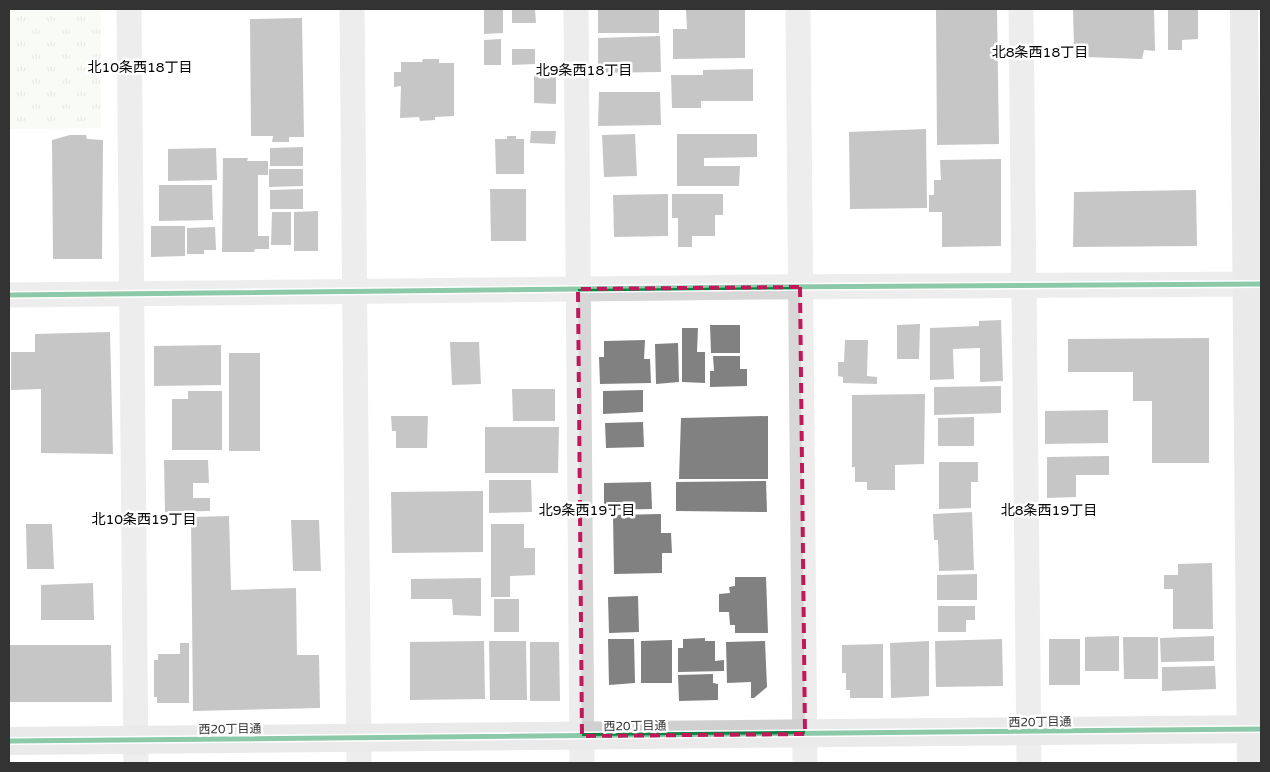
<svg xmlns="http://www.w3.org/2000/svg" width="1270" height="772" font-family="'Varela Round','Noto Sans JP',sans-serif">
<defs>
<pattern id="park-tufts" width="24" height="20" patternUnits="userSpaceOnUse" patternTransform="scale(1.25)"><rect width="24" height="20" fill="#f1f5ed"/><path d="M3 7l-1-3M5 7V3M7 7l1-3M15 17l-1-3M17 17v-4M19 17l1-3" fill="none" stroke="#cfd2cc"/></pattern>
</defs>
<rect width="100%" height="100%" fill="#fff"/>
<!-- park -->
<path fill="url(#park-tufts)" d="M9 9H101V128L9 129Z"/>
<!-- building -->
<g fill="#818181">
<path d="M484 9H503V33L484 34Z"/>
<path d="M512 9H535L536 23H512Z"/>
<rect x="598" y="9" width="61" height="24"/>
<path d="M936 9H997L999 144 937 145Z"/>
<path d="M1086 9H1154L1155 51 1144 50 1142 59 1085 57 1086 49 1074 48 1073 10Z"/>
<path d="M1168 9H1198V39L1182 40V50H1168Z"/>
<path d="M686 10H745V58L673 59V29H687Z"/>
<path d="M302 18 304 137H289V142H272L273 136H251L250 19Z"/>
<path d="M660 36 661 72 598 73V38Z"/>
<path d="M501 39V65H484V40Z"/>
<path d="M512 49H535V64L512 65Z"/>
<path d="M423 59H439V63H454V116L435 117V120L420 121 419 117 400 118 401 86 394 87V72H401V62H422Z"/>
<path d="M753 69V101H701V108H672L671 75H703V70Z"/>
<path d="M534 73H556V104L534 103Z"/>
<path d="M599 92H660L661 125 598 126Z"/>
<path d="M926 129 927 208 850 209 849 132Z"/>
<path d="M531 131H556L555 144 530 143Z"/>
<path d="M635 134 637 176 604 177 602 135Z"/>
<path d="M677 134H757V157L704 158V166H740L739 186H677Z"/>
<path d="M70 135H86L87 139 103 140 102 259H53L52 140Z"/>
<path d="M507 136H516V139H524V174H496L495 139H507Z"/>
<path d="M303 147V166H270V148Z"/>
<path d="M216 148 217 180 168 181V149Z"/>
<path d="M223 158H248L247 161H268V175H258V236H269V249H255L254 252H222Z"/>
<path d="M1001 159V246L942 247V212H929V195H934V180H941L940 160Z"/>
<path d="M269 169H303V186L269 187Z"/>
<path d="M159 185H212L213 220 159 221Z"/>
<path d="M303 189V209H270V190Z"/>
<path d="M490 189H526V241H491Z"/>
<path d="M1196 190 1197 246 1073 247 1074 192Z"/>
<path d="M668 194V236L614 237 613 195Z"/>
<path d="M672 194H723V215H715V236H692V247H678V218H672Z"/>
<path d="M318 211V251H294V212Z"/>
<path d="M272 212H291V245H271Z"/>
<path d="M151 226H185V256L151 257Z"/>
<path d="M215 227 216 250H204V254H187V228Z"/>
<path d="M1001 320 1003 381 980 382V348L953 349 954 379 930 380V328L979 326V321Z"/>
<path d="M920 324 919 359H897V325Z"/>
<path d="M710 325H740V353H711Z"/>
<path d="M682 328H698L697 352H705V383L682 382Z"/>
<path d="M110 332 113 454 41 453V389L11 390V352H35V334Z"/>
<path d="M1209 338V463H1152V401H1133V372H1068V339Z"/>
<path d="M645 340 644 359H650L651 383 600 384 599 357H604V341Z"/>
<path d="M845 340H868L867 376 877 377V384L843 383V377L838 376V362H844Z"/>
<path d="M450 342H479L481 384 452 385Z"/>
<path d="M678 343 679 382 656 384 655 344Z"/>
<path d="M221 345V385L154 386V346Z"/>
<rect x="229" y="353" width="31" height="98"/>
<path d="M713 356H740V369H747V386L710 387V371H714Z"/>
<path d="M1001 386V413L934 415V387Z"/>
<path d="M512 389H555V421H513Z"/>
<path d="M643 390V412L603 414V391Z"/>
<path d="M188 391H222V450H172V399H188Z"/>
<path d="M925 394 924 464 895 465V490H867V482H855V467H852V395Z"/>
<path d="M1108 410V443L1045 444V411Z"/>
<path d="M391 416H428L427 448H396V431H392Z"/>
<path d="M768 416V479H679L681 418Z"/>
<path d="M974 417V446H938V418Z"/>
<path d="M643 422 644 447 606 448 605 423Z"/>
<path d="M485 427H559L558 473H485Z"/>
<path d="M1109 456V475H1076V497L1047 498V457Z"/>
<path d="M164 460H208L209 483H193V498H210V511L165 512Z"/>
<path d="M939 462H978V482H971V508L939 509Z"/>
<path d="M489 480H531L532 512 489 513Z"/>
<path d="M766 481 767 512 676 511V482Z"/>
<path d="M651 482 652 509 604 510V483Z"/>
<path d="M483 491V552L392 553 391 492Z"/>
<path d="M972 512 974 570 939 571 938 540H934L933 514Z"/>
<path d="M661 514V533H671L672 553H662V573L614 574 613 515Z"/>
<path d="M229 516 231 590 296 588 297 655H319L320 708 193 711 191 517Z"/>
<path d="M291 520H319L321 571H293Z"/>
<path d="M26 524H52L54 569H27Z"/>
<path d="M491 524H524V548H535V575L510 576V597H491Z"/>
<path d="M1212 563 1213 629H1173V589H1164V575H1178V564Z"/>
<path d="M977 574V600H937V575Z"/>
<path d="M735 577H766L768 633H735V625H730L729 612H719V594L730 593 729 587 735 586Z"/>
<path d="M481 578V616L453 615 452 599H411V579Z"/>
<path d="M93 583 94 620H41V585Z"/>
<path d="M638 596 639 632 609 633 608 597Z"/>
<rect x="494" y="599" width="25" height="33"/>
<path d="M938 606H975V620H966V632H938Z"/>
<path d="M1119 636V671H1085V637Z"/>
<path d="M1214 636V661L1161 662 1160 638Z"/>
<path d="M1123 637H1158V679H1124Z"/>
<path d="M705 638V641H715V661L724 660V671L678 672V648H683V639Z"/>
<path d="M608 639H634L635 683 609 685Z"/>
<path d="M1002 639 1003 686 936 687 935 641Z"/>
<rect x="1049" y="639" width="31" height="46"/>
<path d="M672 640V683H641V641Z"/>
<path d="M484 641 485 699 410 700V642Z"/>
<path d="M489 641H526L527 700H490Z"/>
<path d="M765 641 767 687 754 698H751V682L727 683 726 642Z"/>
<path d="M929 641V696L891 698 890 643Z"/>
<path d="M530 642H559L560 701H530Z"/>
<path d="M180 643H189V703H157V697H154V660H158V654H180Z"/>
<path d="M883 644V698H850V690H846V673H842V645Z"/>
<path d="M9 645H111L112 702H9Z"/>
<path d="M1215 666 1216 689 1162 691V667Z"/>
<path d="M713 674V683L718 684V700L679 701 678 675Z"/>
</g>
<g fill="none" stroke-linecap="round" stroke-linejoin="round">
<!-- street -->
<g stroke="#d7d7d7" stroke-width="25">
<path d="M129 9 136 763"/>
<path d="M352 9 359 763"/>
<path d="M576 9 582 763"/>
<path d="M798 9 805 763"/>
<path d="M1021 9 1029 763"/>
<path d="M9 295 770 287 1261 284"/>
</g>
<!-- secondary -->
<g stroke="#d0d0d0" stroke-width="28">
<path d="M1244 9 1251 763"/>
<path d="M9 741 1261 729"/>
</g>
<!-- cycleway casing -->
<g stroke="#fff" stroke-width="8">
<g id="cycleway">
<path d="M9 295 770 287 1261 284"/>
<path d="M9 741 1261 729"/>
</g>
</g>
<!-- cycleway -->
<use href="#cycleway" stroke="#00873e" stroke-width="5"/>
</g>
<!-- marked area -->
<path d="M0 0H1270V772H0ZM800 287 805 734 582 736 578 289Z" fill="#fff" fill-opacity=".55" fill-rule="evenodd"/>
<path fill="none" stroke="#c2185b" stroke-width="4" stroke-dasharray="10 6" stroke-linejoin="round" d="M800 287 805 734 582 736 578 289Z"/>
<g text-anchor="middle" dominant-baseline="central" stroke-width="5" stroke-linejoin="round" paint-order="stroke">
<!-- street labels -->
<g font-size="12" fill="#333" stroke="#fff">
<text transform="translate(1040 722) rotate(-1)">西20丁目通</text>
<text transform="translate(635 726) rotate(-1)">西20丁目通</text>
<text transform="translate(230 729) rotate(-1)">西20丁目通</text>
</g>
<!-- neighbourhood labels -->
<g font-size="14" fill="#000" stroke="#fff">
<text x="1040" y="52">北8条西18丁目</text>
<text x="140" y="67">北10条西18丁目</text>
<text x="584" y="70">北9条西18丁目</text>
<text x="587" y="510">北9条西19丁目</text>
<text x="1049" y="510">北8条西19丁目</text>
<text x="144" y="519">北10条西19丁目</text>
</g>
</g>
<!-- border -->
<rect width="1270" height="772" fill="none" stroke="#333333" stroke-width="20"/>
</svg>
